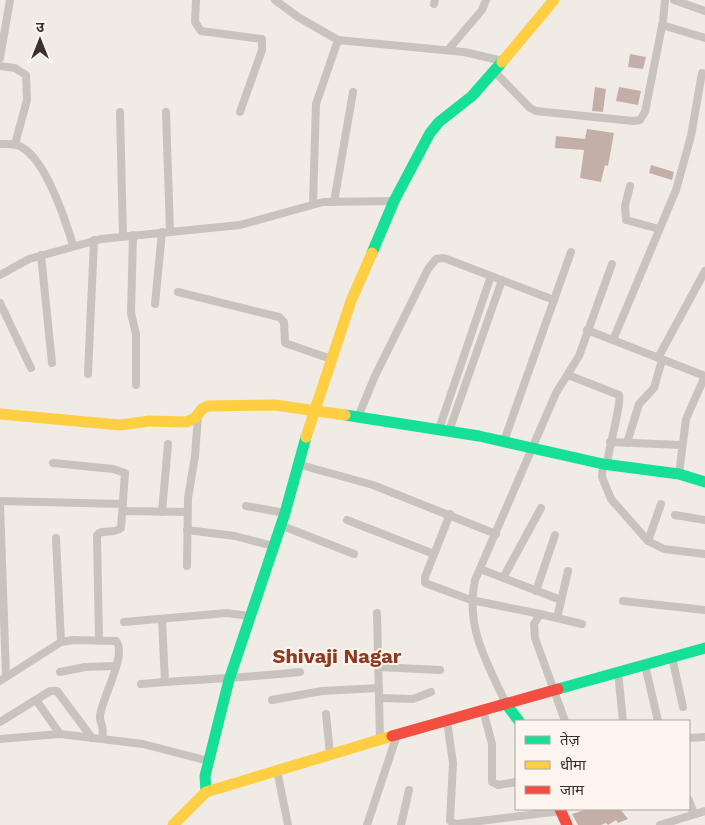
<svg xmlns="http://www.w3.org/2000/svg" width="705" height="825" font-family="'Work Sans','Noto Sans Devanagari',sans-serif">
<rect width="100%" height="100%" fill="#f0ebe5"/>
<!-- building -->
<g fill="#c3afa7">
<path d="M630 54 646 57 643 69 628 67Z"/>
<path d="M595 87 606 89 603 112 592 111Z"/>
<path d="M619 87 641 91 638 105 616 101Z"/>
<path d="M587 129 614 133 608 166 605 165 601 182 580 178 584 150 555 148 556 136 585 139Z"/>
<path d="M651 165 674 172 672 180 649 173Z"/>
<path d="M588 809H620L628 819 618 823 616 820 608 825 606 823 601 825H578L572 814Z"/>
</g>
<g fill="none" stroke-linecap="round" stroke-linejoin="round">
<!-- street -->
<g stroke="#c9c3be" stroke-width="8">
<path d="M196 0 195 22 201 31 262 39V50L240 112"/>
<path d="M275 0 298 17 338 40 464 52 503 61"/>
<path d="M674 0 705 11"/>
<path d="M434 4 435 0"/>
<path d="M662 25 705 38"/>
<path d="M448 50 482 10 486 0"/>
<path d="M0 58 10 0"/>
<path d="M0 66 15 68 26 75 27 100 15 144"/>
<path d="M494 71 530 108 536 111 633 121 640 120 645 112 663 21 665 0"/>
<path d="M120 112 123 236"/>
<path d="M166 112 170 232"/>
<path d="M0 144C8 144 16 143 23 148 46 162 65 219 73 245"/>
<path d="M630 186 625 206 626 220 659 229"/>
<path d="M334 202 353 92"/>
<path d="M313 204 316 104 338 40"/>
<path d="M133 235 131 313 136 334V385"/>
<path d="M41 255 52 363"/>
<path d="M0 275 29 259 101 239 240 225 323 202 394 201"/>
<path d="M178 292 279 317 284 322 285 343 331 359"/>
<path d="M0 303 31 368"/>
<path d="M155 304 162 232"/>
<path d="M587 330 705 376"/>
<path d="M613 340 676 190 691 136 702 73"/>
<path d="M658 358 705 271"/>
<path d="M88 374 94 240"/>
<path d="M568 375 619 395C622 402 608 451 607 464"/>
<path d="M358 417 375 376 428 269 436 259 444 258 554 300"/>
<path d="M439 429 491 276"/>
<path d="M449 431 502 280"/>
<path d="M504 441 571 252"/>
<path d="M610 442 681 445"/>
<path d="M627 443 639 404 654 388 662 360"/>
<path d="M53 463 113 469 125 473 121 528C113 535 103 528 97 535L99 640"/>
<path d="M297 464 373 485 496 534"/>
<path d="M603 464 602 477 611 499 648 541 664 549 705 554"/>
<path d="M679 474 686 419 705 376"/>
<path d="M0 501 123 504"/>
<path d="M0 504 6 676"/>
<path d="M246 506 285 513"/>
<path d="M123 511 187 512"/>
<path d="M162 512 168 444"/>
<path d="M450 514 425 577V583L471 600 540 614"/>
<path d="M675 515 705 520"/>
<path d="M347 520 434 554"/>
<path d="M280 525 354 554"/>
<path d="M187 530 235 536 273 546"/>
<path d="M56 538 61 642"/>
<path d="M648 541 661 504"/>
<path d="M187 566 188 498 195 456 198 416"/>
<path d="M480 569 561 600"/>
<path d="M503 578 541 508"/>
<path d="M536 591 555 535"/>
<path d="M623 601 705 610"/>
<path d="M377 613 380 739"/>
<path d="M557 618 568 571"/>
<path d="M162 619 165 682"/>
<path d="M124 622 227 613 249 616"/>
<path d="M672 657 683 707"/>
<path d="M645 665 658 721"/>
<path d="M378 667 440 670"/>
<path d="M60 672 85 667 116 666"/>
<path d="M618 672 623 721"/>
<path d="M0 681 61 642 73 640 116 641C128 655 100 701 100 717 100 726 105 724 102 739"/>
<path d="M141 684C194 679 247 678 300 672"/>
<path d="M379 698 413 699 431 692"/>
<path d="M36 700 60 734"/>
<path d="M272 700 322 691 379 688"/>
<path d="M506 704C487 662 465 628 475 580L556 393 579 356 612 264"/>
<path d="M483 710 492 744V782L498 785 516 782"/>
<path d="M326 714 330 754"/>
<path d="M447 721 453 763 450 821 456 824 561 811"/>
<path d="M565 721 535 638 534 624 540 614 582 624"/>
<path d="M0 722 50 691H57L92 738"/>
<path d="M689 738 705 737"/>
<path d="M0 739 60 734 143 744 209 761"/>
<path d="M277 770 288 825"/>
<path d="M689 800 694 814"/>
<path d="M367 825 397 735"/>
<path d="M401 825 409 790"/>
<path d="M660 825 705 811"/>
</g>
<!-- fast -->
<g stroke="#16e098" stroke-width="11">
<path d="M372 253 394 201 430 133 439 122 472 96 502 62"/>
<path d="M345 415 479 436 603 464 679 474 705 482"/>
<path d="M558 689 705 648"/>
<path d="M506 704 519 721"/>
<path d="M206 792 205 776 229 680 285 513 306 437"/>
</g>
<!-- slow -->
<g stroke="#ffcf43" stroke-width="11">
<path d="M502 62 554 0"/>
<path d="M0 414 120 425 149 421 186 422 195 418 202 409 208 406 275 405 345 415"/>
<path d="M306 437 351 301 372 253"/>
<path d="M173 825 206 792 392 736"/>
</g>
<!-- jam -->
<g stroke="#f24e42" stroke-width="11">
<path d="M392 736 558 689"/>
<path d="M560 809 567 825"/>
</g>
</g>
<g text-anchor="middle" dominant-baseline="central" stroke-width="4" stroke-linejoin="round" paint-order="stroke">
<!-- district labels -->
<g font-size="20" font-weight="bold" fill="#8c3b22" stroke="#fbf5ee">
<text x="337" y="656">Shivaji Nagar</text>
</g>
</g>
<!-- legend -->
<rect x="515" y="720" width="175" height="90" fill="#fbf5ee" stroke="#aea6a0"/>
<rect x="525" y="736" width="25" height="8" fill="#16e098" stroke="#aea6a0"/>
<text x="560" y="745" font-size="15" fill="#3b302b">तेज़</text>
<rect x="525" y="761" width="25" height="8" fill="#ffcf43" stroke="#aea6a0"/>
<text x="560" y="770" font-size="15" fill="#3b302b">धीमा</text>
<rect x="525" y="786" width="25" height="8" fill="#f24e42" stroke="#aea6a0"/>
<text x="560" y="795" font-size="15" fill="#3b302b">जाम</text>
<!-- north arrow -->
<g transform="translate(40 40)" stroke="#fbf5ee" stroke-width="4" paint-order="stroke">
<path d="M0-4L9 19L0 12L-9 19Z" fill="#3b302b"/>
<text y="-8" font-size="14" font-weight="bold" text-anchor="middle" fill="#3b302b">उ</text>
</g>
</svg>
